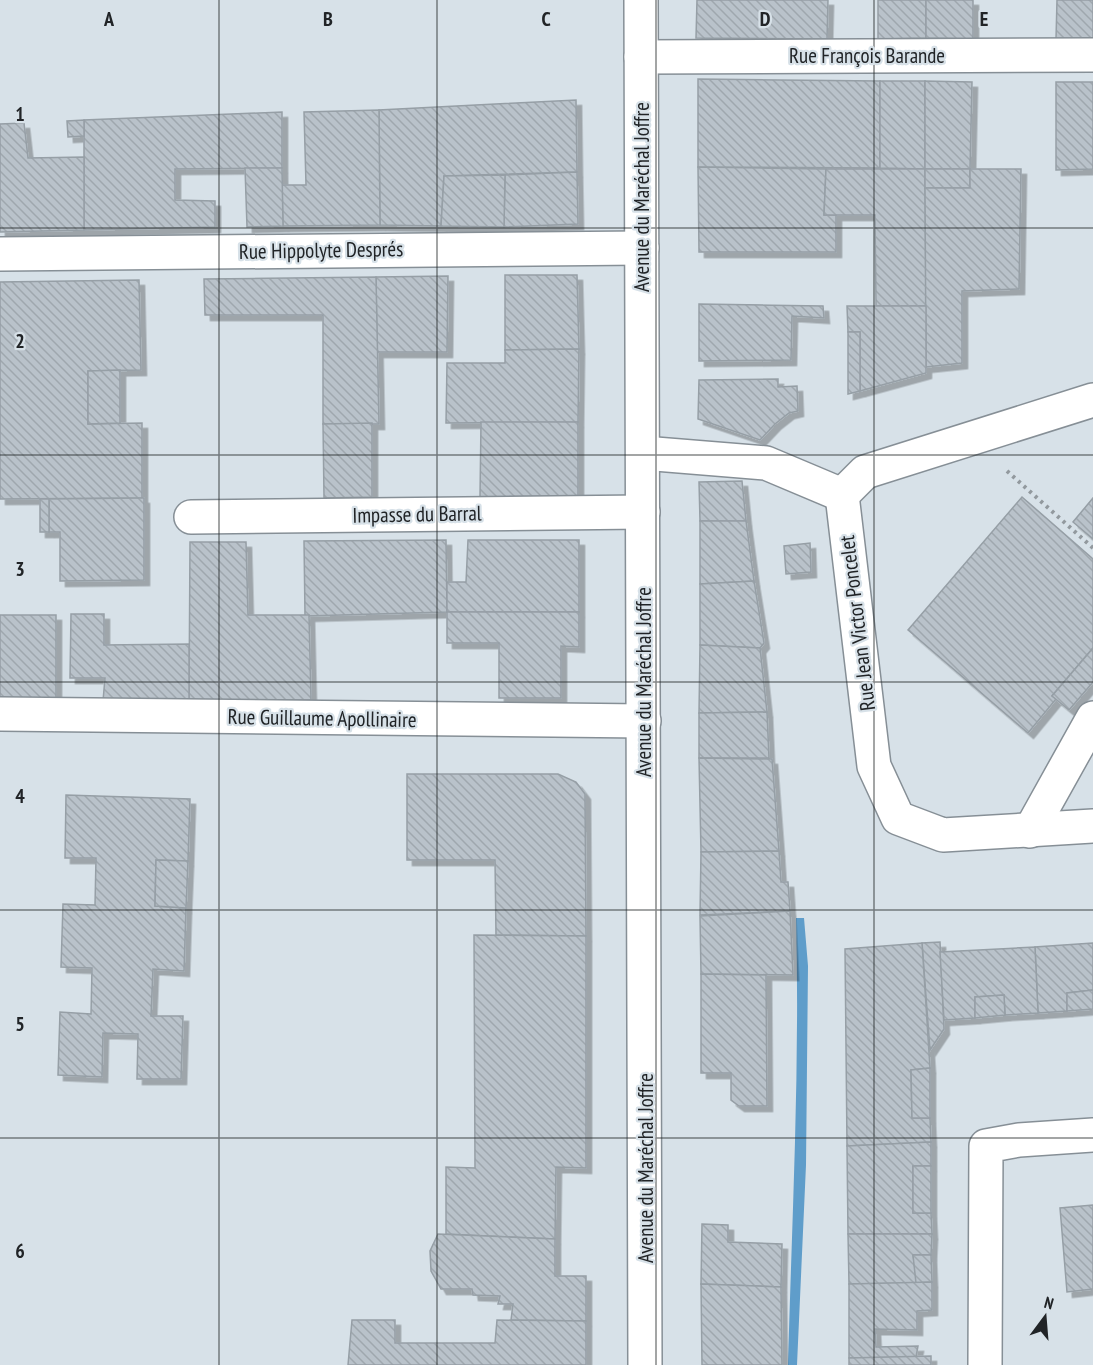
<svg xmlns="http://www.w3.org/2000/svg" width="1093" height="1365" font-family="'PT Sans Narrow',sans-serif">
<defs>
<pattern id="building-back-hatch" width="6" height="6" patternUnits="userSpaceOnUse" patternTransform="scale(1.5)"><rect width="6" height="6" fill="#b9c2ca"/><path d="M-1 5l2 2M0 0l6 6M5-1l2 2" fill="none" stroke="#9fa7ae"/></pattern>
<filter id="shadow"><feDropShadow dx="5.5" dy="5.5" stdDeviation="0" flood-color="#0004"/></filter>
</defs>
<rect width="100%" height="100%" fill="#d7e1e8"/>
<!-- water -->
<path fill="#5f9dca" d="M796 918H804L808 966 806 1165 797 1365H788C792 1216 800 1067 796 918Z"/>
<!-- building -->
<g fill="url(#building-back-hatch)" stroke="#969fa6" stroke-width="1.5" filter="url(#shadow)">
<path d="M697 0H828L827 39 696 38Z"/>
<path d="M878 0H926V38L878 39Z"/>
<path d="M926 0H973V39L926 38Z"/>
<path d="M1057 0H1093V40L1056 39Z"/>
<path d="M698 79 880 81V168L698 167Z"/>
<path d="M880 81H925V169L880 168Z"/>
<path d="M925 81 972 82 970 169H925Z"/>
<path d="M1056 82H1093V169L1056 170Z"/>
<path d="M576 100 577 172 444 176 441 226 380 225 379 110Z"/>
<path d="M379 110 380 225 283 226 282 185H306L304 112Z"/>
<path d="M282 112V168L175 169V200L215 201V227L84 230V120Z"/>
<path d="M84 120V136L68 137 67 121Z"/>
<path d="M24 123 28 158 84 157V230L0 232V124Z"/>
<path d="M698 167 826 169 824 215H836V252H699Z"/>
<path d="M245 168H282L283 226 247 227Z"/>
<path d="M826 169H925L926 306H876L875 215H824Z"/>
<rect x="925" y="169" width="45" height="19"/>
<path d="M970 169H1021L1019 289 962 291V363L926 367 925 188H970Z"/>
<path d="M577 172 578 224 504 227 505 175Z"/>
<path d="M505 175 504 227 441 226 444 176Z"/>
<path d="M505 275H577L579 349 505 350Z"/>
<path d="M448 276 447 352H377L376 277Z"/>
<path d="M376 277 379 424H323V315H205L204 279Z"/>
<path d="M139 280 141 370 88 371V424L142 423V498L0 499V282Z"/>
<path d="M699 304 823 306 824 318 792 316 791 360 699 361Z"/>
<path d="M847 306H926V373L860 391V332H848Z"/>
<path d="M848 332H860V391L848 394Z"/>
<path d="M579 349 578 422 446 423 447 363H505V350Z"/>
<path d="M120 370V423L88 424V371Z"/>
<path d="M778 379V387L797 386 798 411 789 413 775 424 760 440 698 419 699 380Z"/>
<path d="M481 422H578V496L480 497Z"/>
<path d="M372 423V497L324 498 323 424Z"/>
<path d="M742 481 746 521H700L699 482Z"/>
<path d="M1022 497 1093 559V648L1052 696 1056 699 1028 733 908 630Z"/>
<path d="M142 498H144V580L60 581V532H49V499Z"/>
<path d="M1093 498V539L1073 522Z"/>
<rect x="40" y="499" width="9" height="33"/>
<path d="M700 521H746L754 581 700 584Z"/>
<path d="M446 540 447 612 305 616 304 541Z"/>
<path d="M468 540H579V612H447V582H466Z"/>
<path d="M190 542H246L248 615H309L311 700H189Z"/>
<path d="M810 543 811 572 786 574 784 546Z"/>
<path d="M754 581 764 643 760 648 700 645V584Z"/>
<path d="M447 612H579V647L561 646V698H499V643H447Z"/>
<path d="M71 614H104V645L189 644V700L103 701 105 678H70Z"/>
<rect x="0" y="615" width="56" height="85"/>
<path d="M700 645 760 648 767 712 699 713Z"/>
<path d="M1093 648V682L1069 710 1052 696Z"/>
<path d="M767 712 769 758H699V713Z"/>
<path d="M699 758 772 759 779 851 701 852Z"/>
<path d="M407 774H558L576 782 585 794 586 936 496 935 495 860H407Z"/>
<path d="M66 795 190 799 188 861 156 860 155 906 186 908 184 971 153 969 151 1016H183L181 1079H137L138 1034 103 1033 102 1077 58 1075 60 1012 91 1014 92 968 61 967 63 904 95 905 96 858H65Z"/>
<path d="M779 851 781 882H788L790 911 700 915 701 852Z"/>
<path d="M156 860 188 861 186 908 155 906Z"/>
<path d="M790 911 793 975 701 974 700 916Z"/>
<path d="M474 935 586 936V1168L556 1167 555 1239 446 1234V1167L475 1168Z"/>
<path d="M940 942 944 1029 930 1050 922 943Z"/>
<path d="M922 943 930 1068 911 1070 912 1118H930L931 1142 847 1146 845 949Z"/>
<path d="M1093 943V990L1067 993V1011L1038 1013 1035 947Z"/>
<path d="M1035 947 1038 1013 1005 1015 1004 995 975 997V1018L944 1020 940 952Z"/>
<path d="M701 974 766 975 767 1106H739L731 1100V1073H701Z"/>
<path d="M1093 990V1009L1067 1011V993Z"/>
<path d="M1004 995 1005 1015 975 1018V997Z"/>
<path d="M930 1068V1118H912L911 1070Z"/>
<path d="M931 1142V1166H913V1213H931L932 1234H848L847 1146Z"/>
<rect x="913" y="1166" width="18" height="47"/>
<path d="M1093 1205V1289L1067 1292 1060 1208Z"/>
<path d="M702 1224 728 1225V1242L782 1244 781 1287 701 1284Z"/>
<path d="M438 1234 555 1239V1276H586V1321L511 1320 513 1304H498L500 1296 473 1295 472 1289H441L431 1271 430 1251Z"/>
<path d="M848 1234H932L931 1255H913L917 1283 849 1284Z"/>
<path d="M913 1255H931L932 1282 916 1283Z"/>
<path d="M932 1282V1310L917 1311V1330L875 1329 876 1347 918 1346 916 1357 849 1358V1284Z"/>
<path d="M701 1284 781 1287 782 1365H702Z"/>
<path d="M352 1320H395V1343H495L497 1320 586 1321V1365H348Z"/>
<path d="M931 1356V1365H849V1358Z"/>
</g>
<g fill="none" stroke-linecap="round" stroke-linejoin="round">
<!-- street casing -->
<g stroke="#868f96" stroke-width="36">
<g id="street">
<path d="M641 57 1093 55"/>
<path d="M0 254 642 248"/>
<path d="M643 453 766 463 842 495"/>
<path d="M842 495 874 766 898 818 943 835 1093 826"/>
<path d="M842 495 865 472 1093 400"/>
<path d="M191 517 643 512"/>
<path d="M0 714 644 721"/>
<path d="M1030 831 1093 718"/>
<path d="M985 1365 986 1146 1019 1140 1093 1135"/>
</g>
</g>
<!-- secondary casing -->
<g stroke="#868f96" stroke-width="36">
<path id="secondary" d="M641 0 645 1365"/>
</g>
<!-- path -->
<path stroke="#92999e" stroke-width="4" stroke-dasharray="3 4.5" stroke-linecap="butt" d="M1007 471 1093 548"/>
<!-- street -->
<use href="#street" stroke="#fff" stroke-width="33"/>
<!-- secondary -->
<use href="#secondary" stroke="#fff" stroke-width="33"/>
</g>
<!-- grid -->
<path fill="none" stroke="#212427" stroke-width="1.5" stroke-opacity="0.55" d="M219 0V1365M437 0V1365M656 0V1365M874 0V1365M0 228H1093M0 455H1093M0 682H1093M0 910H1093M0 1138H1093"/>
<g text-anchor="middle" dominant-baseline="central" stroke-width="4.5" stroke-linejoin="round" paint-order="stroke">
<!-- street labels -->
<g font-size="21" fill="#212427" stroke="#d7e1e8">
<text x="867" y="55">Rue François Barande</text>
<text transform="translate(641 197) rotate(-90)">Avenue du Maréchal Joffre</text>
<text transform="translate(321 250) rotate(-1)">Rue Hippolyte Després</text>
<text transform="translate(417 514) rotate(-1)">Impasse du Barral</text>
<text transform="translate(857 623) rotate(-97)">Rue Jean Victor Poncelet</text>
<text transform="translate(643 682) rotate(-90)">Avenue du Maréchal Joffre</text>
<text transform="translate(322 718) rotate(1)">Rue Guillaume Apollinaire</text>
<text transform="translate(645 1168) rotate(-90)">Avenue du Maréchal Joffre</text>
</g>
</g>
<g font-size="20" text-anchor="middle" font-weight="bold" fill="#212427" stroke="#d7e1e8" stroke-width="4.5" stroke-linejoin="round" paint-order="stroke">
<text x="109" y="26">A</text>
<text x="328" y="26">B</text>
<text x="546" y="26">C</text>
<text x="765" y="26">D</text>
<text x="984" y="26">E</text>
<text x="20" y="121">1</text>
<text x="20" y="348">2</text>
<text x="20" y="576">3</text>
<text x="20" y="803">4</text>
<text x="20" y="1031">5</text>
<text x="20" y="1258">6</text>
</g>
<!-- north arrow -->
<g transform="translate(1045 1317) rotate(16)" stroke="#d7e1e8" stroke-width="4.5" paint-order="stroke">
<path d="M0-4.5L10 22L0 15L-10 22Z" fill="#212427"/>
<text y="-9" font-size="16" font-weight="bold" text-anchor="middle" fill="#212427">N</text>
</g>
</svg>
